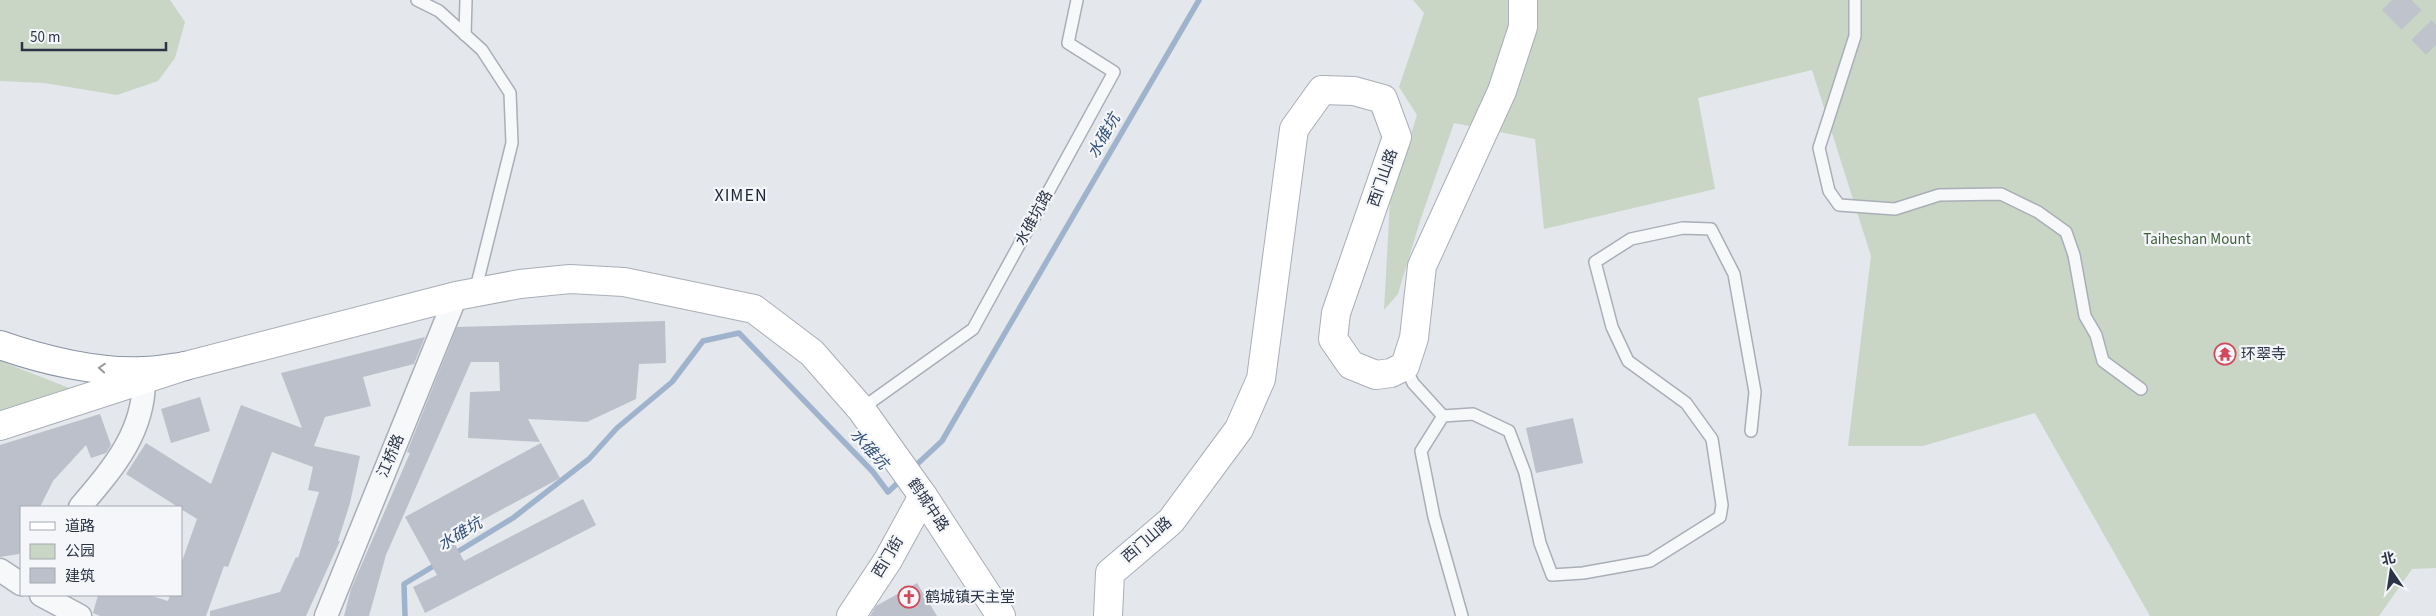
<svg xmlns="http://www.w3.org/2000/svg" width="2436" height="616" font-family="'Source Sans 3','Noto Sans SC',sans-serif">
<rect width="100%" height="100%" fill="#e4e7ec"/>
<!-- green -->
<g fill="#c9d6c5">
<path d="M0 0H170L185 22 175 58 158 81 117 95 44 83 0 81Z"/>
<path d="M1413 0H2436V568L2412 569 2379 616H2150L2035 413 1923 446H1848L1871 256 1812 70 1698 98 1715 189 1544 229 1535 139 1454 123 1420 221 1398 294 1384 310 1390 201 1417 115 1399 87 1424 13Z"/>
<path d="M0 361 77 391 0 411Z"/>
</g>
<g fill="none" stroke-linecap="round" stroke-linejoin="round">
<!-- stream -->
<g stroke="#9fb4cc" stroke-width="5.5">
<path d="M913 468 942 441 1199 0"/>
<path d="M454 554 513 518 589 459 617 428 672 382 703 341 739 333 873 472 888 492 903 478"/>
<path d="M405 616 404 584 437 564"/>
</g>
</g>
<!-- building -->
<g fill="#bbc0ca">
<path d="M665 321 666 363 639 364 636 399 587 422 528 419 540 442 468 438 470 392 500 391 499 362H471L386 555 369 616H344L351 589 410 453 407 452 457 327Z"/>
<path d="M425 337 414 364 363 377 371 406 325 417 314 446 360 456 350 503 338 541H340L306 616H210V611L280 592 296 557 298 558 319 492 308 490 313 467 272 452 228 567 224 566 206 616H100L93 613 98 595H149L168 601 170 595H181V564L197 519 181 509V507H178L126 474 146 443 211 484 241 405 302 428 281 373Z"/>
<path d="M200 397 210 431 171 443 161 409Z"/>
<path d="M100 414 111 445 106 453 91 458 86 445 53 481 40 507H21V549L19 554 0 557V445Z"/>
<path d="M1573 418 1583 463 1536 473 1526 428Z"/>
<path d="M541 443 560 478 451 537 464 561 583 499 596 525 425 613 413 587 437 575 405 517Z"/>
<path d="M917 583 937 616H870L876 606Z"/>
</g>
<g fill="none" stroke-linecap="round" stroke-linejoin="round">
<!-- primary-tunnel -->
<path stroke="#bfc3cb" stroke-width="28" stroke-dasharray="28 14" stroke-linecap="butt" d="M2392 0 2436 45"/>
<!-- lane casing -->
<g stroke="#a9aeb7" stroke-width="14">
<g id="lane">
<path d="M417 0 439 11 482 50 510 93 512 143 475 292"/>
<path d="M1855 0V36L1819 148 1829 191 1839 205 1895 209 1939 195 2001 194 2038 212 2066 232 2074 255 2085 316 2096 335 2103 361 2141 389"/>
<path d="M465 35 466 0"/>
<path d="M1405 366 1413 383 1443 416"/>
<path d="M861 409 973 329 1114 72 1068 43 1077 0"/>
<path d="M1462 616 1434 517 1421 451 1443 416 1473 414 1509 431 1525 473 1540 543 1552 575 1583 573 1650 561 1720 517 1722 505 1712 439 1686 403 1628 361 1612 327 1595 262 1631 239 1683 228 1711 229 1734 274 1755 392 1751 431"/>
</g>
</g>
<!-- street casing -->
<g stroke="#a9aeb7" stroke-width="25">
<g id="street">
<path d="M80 507C113 468 144 433 144 380"/>
<path d="M0 570 21 584"/>
<path d="M41 595 80 616"/>
<path d="M326 616 456 296"/>
</g>
</g>
<!-- secondary casing -->
<g stroke="#a9aeb7" stroke-width="30">
<g id="secondary">
<path d="M0 426 185 366 456 296 520 284 570 279 624 282 754 309 812 353 861 409 923 496 1001 616"/>
<path d="M851 616 888 560 923 496"/>
<path d="M1108 616 1110 573 1171 521 1239 429 1261 379 1294 129 1322 90 1354 91 1383 99 1397 137 1336 313 1333 339 1351 365 1376 375 1391 373 1405 366 1414 338 1422 266 1502 91 1523 27V0"/>
</g>
</g>
<!-- highway casing -->
<g stroke="#8b94a3" stroke-width="30">
<path id="highway" d="M0 345C42 360 98 373 143 371 157 371 171 368 185 366"/>
</g>
<!-- lane -->
<use href="#lane" stroke="#f7f8fa" stroke-width="11"/>
<!-- street -->
<use href="#street" stroke="#f7f8fa" stroke-width="22"/>
<!-- secondary -->
<use href="#secondary" stroke="#fff" stroke-width="28"/>
<!-- highway -->
<use href="#highway" stroke="#fff" stroke-width="28"/>
</g>
<!-- one-way arrows -->
<defs><path id="oneway-chevron" d="M-2-3.5L2.5 0L-2 3.5" fill="none" stroke-width="1.6" stroke-linecap="round" stroke-linejoin="round" transform="scale(1.25)"/></defs>
<use stroke="#959aa2" href="#oneway-chevron" transform="translate(102 368) rotate(-175)"/>
<!-- icons -->
<defs>
<g id="temple-ring" transform="scale(1.125)"><circle r="9.5" fill="#f4f6f9" stroke="#d1495b" stroke-width="1.5"/><path d="M0-6L5-2H3V0L6.5 2.5H4V6H1.5V3h-3V6H-4V2.5H-6.5L-3 0V-2H-5Z" fill="#d1495b"/></g>
<g id="church-ring" transform="scale(1.125)"><circle r="9.5" fill="#f4f6f9" stroke="#d1495b" stroke-width="1.5"/><path d="M-1.2-6h2.4v3.5h3.3v2.4h-3.3V6h-2.4V-.1h-3.3v-2.4h3.3Z" fill="#d1495b"/></g>
</defs>
<g fill-rule="evenodd">
<use href="#temple-ring" x="2225" y="354"/>
<use href="#church-ring" x="909" y="597"/>
</g>
<g text-anchor="middle" dominant-baseline="central" stroke-width="4.5" stroke-linejoin="round" paint-order="stroke">
<!-- street labels -->
<g font-size="15" fill="#2b3445" stroke="#f4f6f9">
<text transform="translate(1383 178) rotate(-71)">西门山路</text>
<text transform="translate(1034 218) rotate(-61)">水碓坑路</text>
<text transform="translate(391 456) rotate(-67)">江桥路</text>
<text transform="translate(928 505) rotate(56)">鹤城中路</text>
<text transform="translate(1147 540) rotate(-41)">西门山路</text>
<text transform="translate(888 557) rotate(-59)">西门街</text>
</g>
<!-- park labels -->
<g font-size="15" fill="#3f6138" stroke="#f4f6f9">
<text x="2197" y="239">Taiheshan Mount</text>
</g>
<!-- poi labels -->
<g font-size="15" fill="#2b3445" stroke="#f4f6f9" text-anchor="start">
<text x="2241" y="354">环翠寺</text>
<text x="925" y="597">鹤城镇天主堂</text>
</g>
<!-- water labels -->
<g font-size="16" font-style="italic" fill="#34527a" stroke="#f4f6f9">
<text transform="translate(1104 136) rotate(-60)">水碓坑</text>
<text transform="translate(869 449) rotate(48)">水碓坑</text>
<text transform="translate(460 534) rotate(-31)">水碓坑</text>
</g>
<!-- quarter labels -->
<g font-size="18" letter-spacing="1" fill="#1d2536" stroke="#f4f6f9">
<text x="741" y="195">XIMEN</text>
</g>
</g>
<!-- legend -->
<rect x="20" y="506" width="162" height="90" fill="#f4f6f9" stroke="#a4a8b1"/>
<rect x="30" y="522" width="25" height="8" fill="#ffffff" stroke="#a4a8b1"/>
<text x="65" y="531" font-size="15" fill="#2b3445">道路</text>
<rect x="30" y="544" width="25" height="15" fill="#c9d6c5" stroke="#a4a8b1"/>
<text x="65" y="556" font-size="15" fill="#2b3445">公园</text>
<rect x="30" y="568" width="25" height="15" fill="#bbc0ca" stroke="#a4a8b1"/>
<text x="65" y="581" font-size="15" fill="#2b3445">建筑</text>
<!-- north arrow -->
<g transform="translate(2391 571) rotate(347)" stroke="#f4f6f9" stroke-width="4" paint-order="stroke">
<path d="M0-4L9 19L0 12L-9 19Z" fill="#2b3445"/>
<text y="-8" font-size="14" font-weight="bold" text-anchor="middle" fill="#2b3445">北</text>
</g>
<!-- scale -->
<path d="M22 42v8h144v-8" fill="none" stroke="#2b3445" stroke-width="2.5"/>
<text x="30" y="42" font-size="15" fill="#2b3445" stroke="#f4f6f9" stroke-width="4" paint-order="stroke">50 m</text>
</svg>
